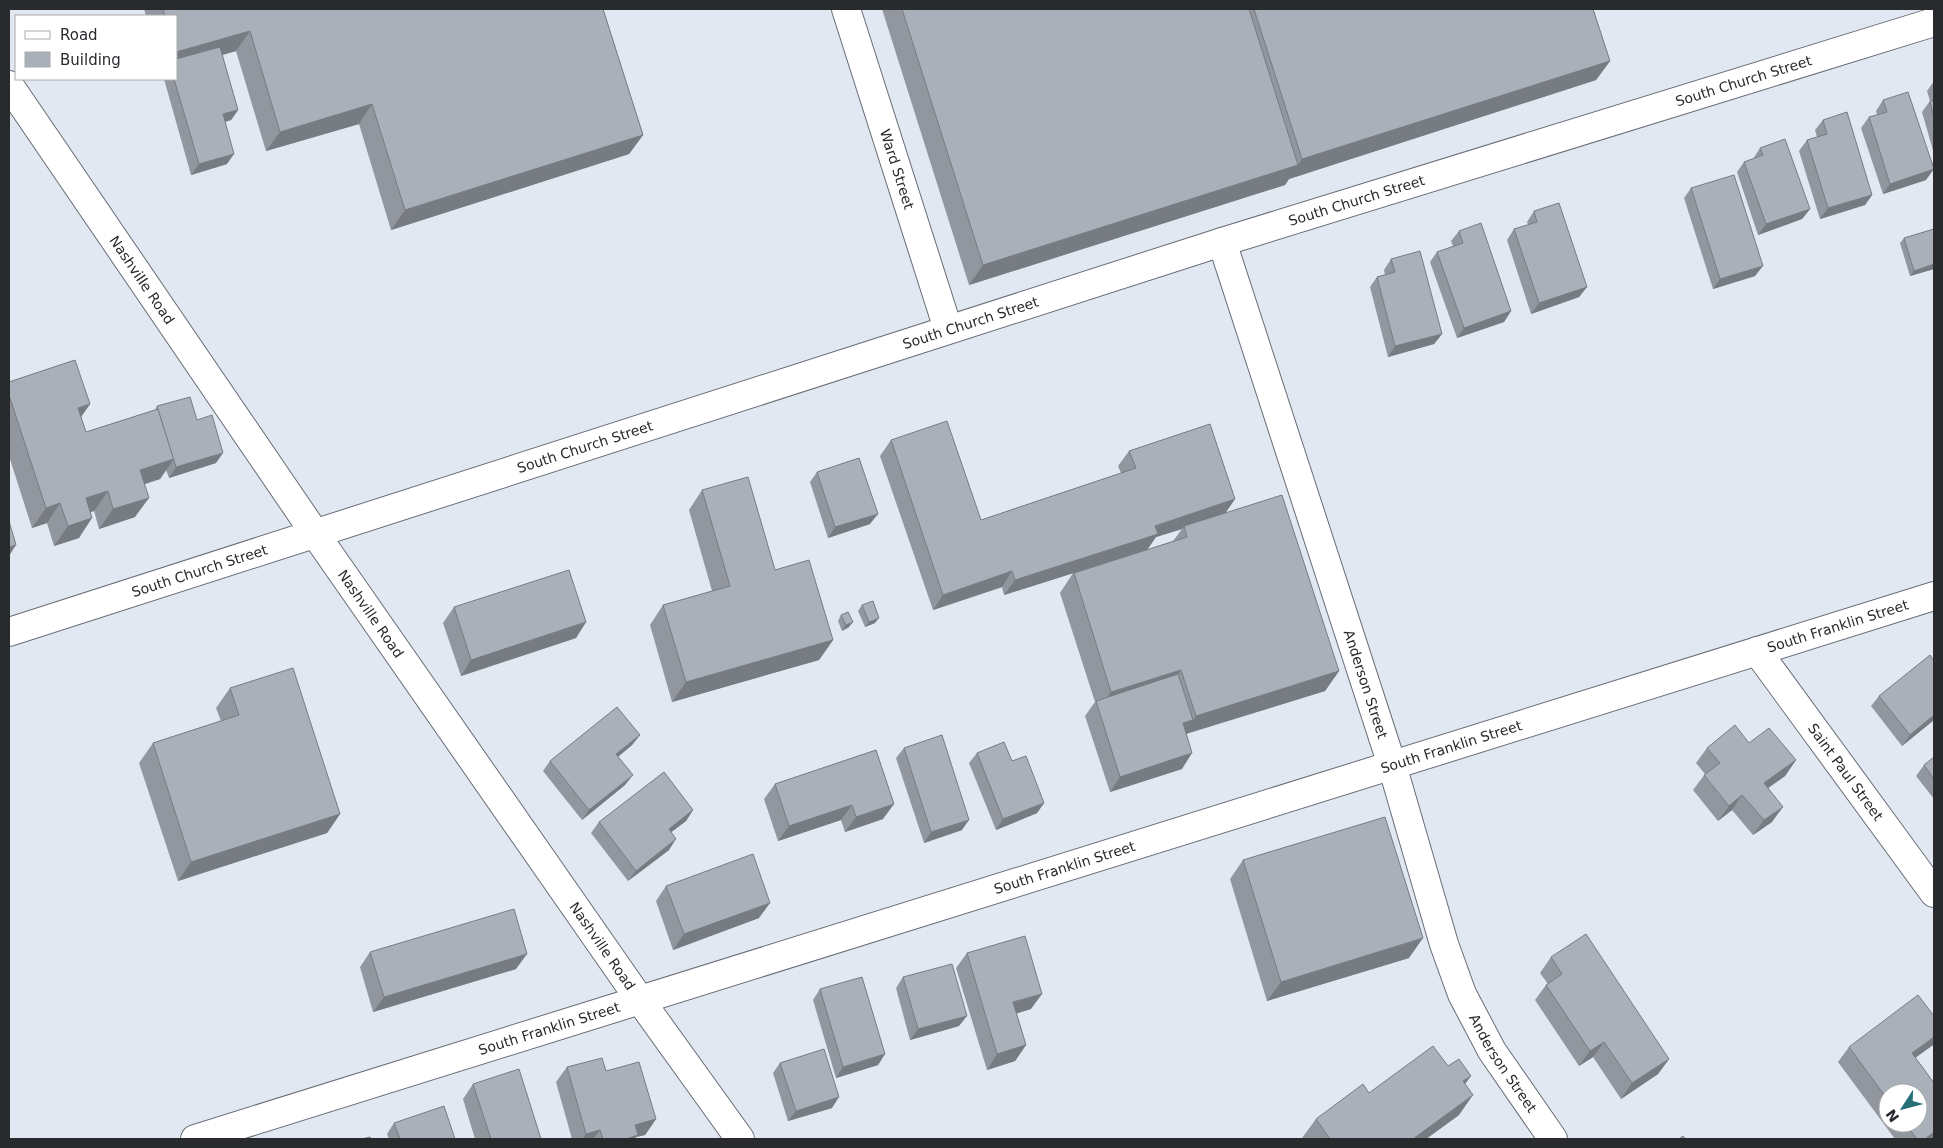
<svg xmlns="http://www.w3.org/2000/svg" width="1943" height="1148" font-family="'DejaVu Sans',sans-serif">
<rect width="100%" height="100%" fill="#e2e8f2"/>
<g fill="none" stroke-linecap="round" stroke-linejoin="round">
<!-- minor casing -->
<g stroke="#686d76" stroke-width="30">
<g id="minor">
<path id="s1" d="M846 9 948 329"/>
<path id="s2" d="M9 85 316 535"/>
<path id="s3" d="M1222 242 1392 765 1444 944 1462 994 1492 1051 1553 1139"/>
<path id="s4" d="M1757 651 1934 893"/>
<path id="s5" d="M195 1139 1934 596"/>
</g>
</g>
<!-- secondary casing -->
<g stroke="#686d76" stroke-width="30">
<g id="secondary">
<path id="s6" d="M316 535 640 1000 740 1139"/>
</g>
</g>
<!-- primary casing -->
<g stroke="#686d76" stroke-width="30">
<g id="primary">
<path id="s7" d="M9 632 1222 242 1934 22"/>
</g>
</g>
<!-- minor -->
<use href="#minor" stroke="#fff" stroke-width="28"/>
<!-- secondary -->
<use href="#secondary" stroke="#fff" stroke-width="28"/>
<!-- primary -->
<use href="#primary" stroke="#fff" stroke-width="28"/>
</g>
<!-- wall -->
<g fill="#92979f" fill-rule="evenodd">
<path d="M144 9H603L643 135 629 154 391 230 359 124 266 151 236 51 222 55 238 110 231 120 225 122 227 164 191 175 164 79H176V16H146Z"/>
<path d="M882 9H1593L1610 61 1596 80 1289 179 1285 185 969 285Z"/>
<path d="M1934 81V154L1922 112 1930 101 1927 91Z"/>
<path d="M1883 100 1926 180 1883 194 1861 128 1869 117 1877 115 1876 111Z"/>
<path d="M1823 120 1872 195 1865 205 1820 219 1799 151 1807 140 1817 137 1815 130Z"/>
<path d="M1760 148 1810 209 1802 219 1758 235 1737 172 1744 162 1753 159Z"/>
<path d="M1691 188 1755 276 1713 289 1684 198Z"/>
<path d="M1534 211 1587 287 1579 297 1531 314 1507 240 1514 229 1528 225 1527 222Z"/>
<path d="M1934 229V269L1910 276 1900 243 1904 238Z"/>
<path d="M1459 231 1511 311 1504 322 1457 338 1430 262 1437 252 1453 246 1451 241Z"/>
<path d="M1391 259 1442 334 1434 344 1388 357 1370 287 1377 277 1385 275 1384 270Z"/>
<path d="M9 382 90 404 81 417 86 432 155 410 157 406 197 420 216 463 169 478 166 470 160 479 145 484 135 517 99 529 94 511 90 512 79 538 54 546 47 523 32 528 9 456Z"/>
<path d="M891 440 981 520 1121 473 1118 466 1129 451 1235 499 1226 512 1339 671 1325 691 1186 734 1182 769 1110 792 1085 716 1095 702 1060 593 1073 573 1004 595 1002 587 933 610 880 456ZM1182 529 1173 541 1147 550 1156 537Z"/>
<path d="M817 472 870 524 828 538 810 482Z"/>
<path d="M702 490 775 570 833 640 819 660 672 702 650 625 663 605 712 591 689 510Z"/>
<path d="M862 605 875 623 865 627 858 611Z"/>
<path d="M454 607 586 622 576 638 461 676 443 623Z"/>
<path d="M841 615 849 627 842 631 838 621Z"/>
<path d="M230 688 340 814 327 833 178 881 139 763 153 743 221 721 216 708Z"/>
<path d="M1879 696 1934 720 1902 746 1871 706Z"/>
<path d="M640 735 632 745 618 757 625 785 582 820 543 771 550 761Z"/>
<path d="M1749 743 1796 760 1785 776 1768 788 1772 822 1753 835 1732 810 1718 821 1693 790 1705 774 1696 763 1707 748Z"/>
<path d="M904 748 962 830 924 843 896 758Z"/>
<path d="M876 750 883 819 845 832 841 820 778 841 764 799 775 784Z"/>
<path d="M977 753 1044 803 1037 813 996 830 969 763Z"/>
<path d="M1934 757V799L1916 776 1924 765Z"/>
<path d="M693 810 686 821 671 832 669 850 628 881 591 833 599 822Z"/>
<path d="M1243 860 1409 958 1267 1001 1230 879Z"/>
<path d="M666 886 759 918 673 950 656 901Z"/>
<path d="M370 952 516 969 373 1012 360 967Z"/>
<path d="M967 953 1031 1009 1016 1013 1026 1045 1015 1061 987 1070 956 968Z"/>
<path d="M1551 957 1669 1059 1658 1074 1621 1099 1593 1057 1579 1066 1535 1000 1546 985 1548 984 1540 973Z"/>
<path d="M903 977 959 1026 910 1040 896 988Z"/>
<path d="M820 989 885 1054 878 1065 836 1078 813 1000Z"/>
<path d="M1933 1045 1915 1058 1934 1139H1895L1838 1062 1849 1047ZM1888 1093 1918 1123H1888Z"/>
<path d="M780 1063 832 1108 788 1121 773 1073Z"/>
<path d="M1448 1066 1465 1084 1459 1115 1426 1139H1302V1138L1316 1119 1369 1093Z"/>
<path d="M567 1067 606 1071 656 1119 645 1135 636 1137 635 1139H572L556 1082Z"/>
<path d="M473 1084 541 1139H475L463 1099Z"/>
<path d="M394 1123 455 1139H389L387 1134Z"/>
</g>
<!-- shaded-wall -->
<g fill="#777b82">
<path d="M250 31 236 51 176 68V52Z"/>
<path d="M1610 61 1596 80 1289 179 1285 185 969 285 983 265 1298 165 1302 159Z"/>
<path d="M372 104 359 124 266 151 280 132Z"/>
<path d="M238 110 231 120 215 125 223 114Z"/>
<path d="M643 135 629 154 391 230 405 210Z"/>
<path d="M234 154 227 164 191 175 199 164Z"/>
<path d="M1934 169 1926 180 1883 194 1890 184Z"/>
<path d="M1872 195 1865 205 1820 219 1828 208Z"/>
<path d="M1810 209 1802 219 1758 235 1766 224Z"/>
<path d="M1934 264V269L1910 276 1914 271Z"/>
<path d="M1763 266 1755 276 1713 289 1720 279Z"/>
<path d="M1587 287 1579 297 1531 314 1539 303Z"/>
<path d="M1511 311 1504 322 1457 338 1464 328Z"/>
<path d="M1442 334 1434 344 1388 357 1395 346Z"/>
<path d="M90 404 76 424 78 408Z"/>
<path d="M223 453 216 463 169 478 176 467Z"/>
<path d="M174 459 160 479 126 490 140 470Z"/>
<path d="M108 491 94 511 72 518 86 498Z"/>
<path d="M149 498 135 517 99 529 113 509Z"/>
<path d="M1235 499 1224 515 1184 526 1182 529 1156 537 1147 550 1004 595 1015 580 1155 526Z"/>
<path d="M60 503 47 523 32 528 46 508Z"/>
<path d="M878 514 870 524 828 538 835 527Z"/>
<path d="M92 518 79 538 54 546 68 526Z"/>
<path d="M16 545 9 556V547Z"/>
<path d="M1012 571 1002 587 933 610 943 595Z"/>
<path d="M879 618 875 623 865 627 869 622Z"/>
<path d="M586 622 576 638 461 676 471 660Z"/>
<path d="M853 622 849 627 842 631 846 625Z"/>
<path d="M833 640 819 660 672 702 686 682Z"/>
<path d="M1181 670 1167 689 1099 710 1111 692Z"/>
<path d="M1339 671 1325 691 1182 735 1183 723 1193 720 1196 716Z"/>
<path d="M1934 715V720L1902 746 1910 735Z"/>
<path d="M640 735 632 745 608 765 616 754Z"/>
<path d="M1192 753 1182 769 1110 792 1120 777Z"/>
<path d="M1796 760 1785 776 1754 798 1764 783Z"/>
<path d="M633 775 625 785 582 820 589 810Z"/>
<path d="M1742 795 1732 810 1718 821 1729 806Z"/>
<path d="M1044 803 1037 813 996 830 1003 819Z"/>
<path d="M894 804 883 819 845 832 856 817Z"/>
<path d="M852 805 841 820 778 841 789 826Z"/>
<path d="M1783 807 1772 822 1753 835 1764 820Z"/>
<path d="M693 810 686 821 661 840 669 829Z"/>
<path d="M340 814 327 833 178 881 191 862Z"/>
<path d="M969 820 962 830 924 843 931 832Z"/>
<path d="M676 839 669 850 628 881 636 871Z"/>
<path d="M770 903 759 918 673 950 684 934Z"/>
<path d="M1423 938 1409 958 1267 1001 1281 982Z"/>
<path d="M527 954 516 969 373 1012 384 997Z"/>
<path d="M1042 994 1031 1009 1002 1018 1013 1002Z"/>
<path d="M967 1016 959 1026 910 1040 918 1029Z"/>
<path d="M1934 1037V1044L1933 1045 1901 1068 1912 1053Z"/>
<path d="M1604 1042 1593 1057 1579 1066 1590 1051Z"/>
<path d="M1026 1045 1015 1061 987 1070 997 1054Z"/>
<path d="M885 1054 878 1065 836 1078 843 1067Z"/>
<path d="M1669 1059 1658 1074 1621 1099 1632 1083Z"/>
<path d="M1471 1076 1457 1095 1463 1081Z"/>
<path d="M1473 1095 1459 1115 1426 1139H1413Z"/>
<path d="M839 1097 832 1108 788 1121 796 1111Z"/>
<path d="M656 1119 645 1135 636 1137 635 1139H626L635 1125Z"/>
<path d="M600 1130 593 1139H582L586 1134Z"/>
<path d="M1934 1132V1139H1925Z"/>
</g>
<!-- building -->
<g fill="#aab0b9" stroke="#777b82">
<path d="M163 9H603L643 135 405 210 372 104 280 132 250 31 176 52V16H165Z"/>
<path d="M902 9H1249L1298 165 983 265Z"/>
<path d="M1254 9H1593L1610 61 1302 159Z"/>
<path d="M220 47 238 110 223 114 234 154 199 164 174 79H176V59Z"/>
<path d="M1908 92 1934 169 1890 184 1869 117 1887 112 1883 100Z"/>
<path d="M1934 100V118L1930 101Z"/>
<path d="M1847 112 1872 195 1828 208 1807 140 1827 134 1823 120Z"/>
<path d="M1785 139 1810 209 1766 224 1744 162 1763 155 1760 148Z"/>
<path d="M1734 175 1763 266 1720 279 1691 188Z"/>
<path d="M1559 203 1587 287 1539 303 1514 229 1537 222 1534 211Z"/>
<path d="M1481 223 1511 311 1464 328 1437 252 1463 243 1459 231Z"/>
<path d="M1934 229V264L1914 271 1904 238Z"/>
<path d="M1420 251 1442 334 1395 346 1377 277 1395 272 1391 259Z"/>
<path d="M75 360 90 404 78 408 86 432 158 409 174 459 140 470 149 498 113 509 108 491 86 498 92 518 68 526 60 503 46 508 9 395V382Z"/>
<path d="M190 397 197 420 212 415 223 453 176 467 157 406Z"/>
<path d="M947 421 981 520 1136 468 1129 451 1210 424 1235 499 1155 526 1158 534 1015 580 1012 571 943 595 891 440Z"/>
<path d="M859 458 878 514 835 527 817 472Z"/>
<path d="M748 477 775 570 809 560 833 640 686 682 663 605 730 586 702 490Z"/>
<path d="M1282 495 1339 671 1196 716 1181 670 1111 692 1074 573 1187 537 1184 526Z"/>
<path d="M9 521 16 545 9 547Z"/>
<path d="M569 570 586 622 471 660 454 607Z"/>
<path d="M873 601 879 618 869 622 862 605Z"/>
<path d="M848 612 853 622 846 625 841 615Z"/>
<path d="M1930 655 1934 661V715L1910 735 1879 696Z"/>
<path d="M293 668 340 814 191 862 153 743 239 715 230 688Z"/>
<path d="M1178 674 1193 720 1183 723 1192 753 1120 777 1096 701Z"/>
<path d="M617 707 640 735 616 754 633 775 589 810 550 761Z"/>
<path d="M1735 725 1749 743 1769 728 1796 760 1764 783 1783 807 1764 820 1742 795 1729 806 1704 775 1720 763 1707 748Z"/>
<path d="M942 735 969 820 931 832 904 748Z"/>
<path d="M1004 742 1012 761 1026 756 1044 803 1003 819 977 753Z"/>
<path d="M876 750 894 804 856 817 852 805 789 826 775 784Z"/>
<path d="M1934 757V779L1924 765Z"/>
<path d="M664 772 693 810 669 829 676 839 636 871 599 822Z"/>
<path d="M1385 817 1423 938 1281 982 1243 860Z"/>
<path d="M753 854 770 903 684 934 666 886Z"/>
<path d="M514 909 527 954 384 997 370 952Z"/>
<path d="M1586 934 1669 1059 1632 1083 1604 1042 1590 1051 1546 985 1562 974 1551 957Z"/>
<path d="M1025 936 1042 994 1013 1002 1026 1045 997 1054 967 953Z"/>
<path d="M952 964 967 1016 918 1029 903 977Z"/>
<path d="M862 977 885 1054 843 1067 820 989Z"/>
<path d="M1918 995 1934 1016V1037L1912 1053 1934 1083V1132L1925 1139H1917L1905 1123H1918V1093H1888V1100L1849 1047Z"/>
<path d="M1433 1046 1448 1066 1459 1059 1471 1076 1463 1081 1473 1095 1413 1139H1330L1316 1119 1363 1084 1369 1093Z"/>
<path d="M824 1049 839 1097 796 1111 780 1063Z"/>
<path d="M602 1058 606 1071 639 1062 656 1119 635 1125 638 1135 626 1139H603L600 1130 586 1134 567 1067Z"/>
<path d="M519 1069 541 1139H491L473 1084Z"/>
<path d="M444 1106 455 1139H400L394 1123Z"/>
<path d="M1683 1136 1686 1139H1679Z"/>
<path d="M370 1137 371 1139H362Z"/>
</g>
<g text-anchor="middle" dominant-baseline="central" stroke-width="4.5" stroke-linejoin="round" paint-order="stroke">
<!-- street labels -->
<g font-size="14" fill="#282a2e" stroke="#fff">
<text stroke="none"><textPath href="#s7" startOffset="1820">South Church Street</textPath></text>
<text stroke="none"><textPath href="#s1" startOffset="168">Ward Street</textPath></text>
<text stroke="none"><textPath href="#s7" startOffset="1415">South Church Street</textPath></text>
<text stroke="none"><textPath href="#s2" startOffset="236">Nashville Road</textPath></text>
<text stroke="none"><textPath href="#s7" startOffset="1010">South Church Street</textPath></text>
<text stroke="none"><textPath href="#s7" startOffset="605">South Church Street</textPath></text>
<text stroke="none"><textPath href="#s7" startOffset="200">South Church Street</textPath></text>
<text stroke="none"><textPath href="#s6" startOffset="96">Nashville Road</textPath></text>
<text stroke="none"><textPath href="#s5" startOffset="1721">South Franklin Street</textPath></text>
<text stroke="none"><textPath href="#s3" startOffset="465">Anderson Street</textPath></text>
<text stroke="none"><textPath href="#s5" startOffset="1316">South Franklin Street</textPath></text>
<text stroke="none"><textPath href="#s4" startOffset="150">Saint Paul Street</textPath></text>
<text stroke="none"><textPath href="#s5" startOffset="911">South Franklin Street</textPath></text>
<text stroke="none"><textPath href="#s6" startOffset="501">Nashville Road</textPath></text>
<text stroke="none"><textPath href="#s5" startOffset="371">South Franklin Street</textPath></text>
<text stroke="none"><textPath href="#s3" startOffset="870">Anderson Street</textPath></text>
</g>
</g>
<!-- border -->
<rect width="1943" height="1148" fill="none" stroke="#282a2e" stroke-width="20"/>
<!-- legend -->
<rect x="15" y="15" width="162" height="65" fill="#ffffff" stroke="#a9aaab"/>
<rect x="25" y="31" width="25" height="8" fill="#ffffff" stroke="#a9aaab"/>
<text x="60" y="40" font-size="15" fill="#282a2e">Road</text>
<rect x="25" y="52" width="25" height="15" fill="#aab0b9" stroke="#a9aaab"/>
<text x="60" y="65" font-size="15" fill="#282a2e">Building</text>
<!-- north arrow -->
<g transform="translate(1903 1108) rotate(234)"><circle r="24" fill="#ffffff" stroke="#a9aaab"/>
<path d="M0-4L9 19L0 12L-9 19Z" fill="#277079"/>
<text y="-8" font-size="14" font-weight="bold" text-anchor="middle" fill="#282a2e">N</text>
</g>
</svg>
